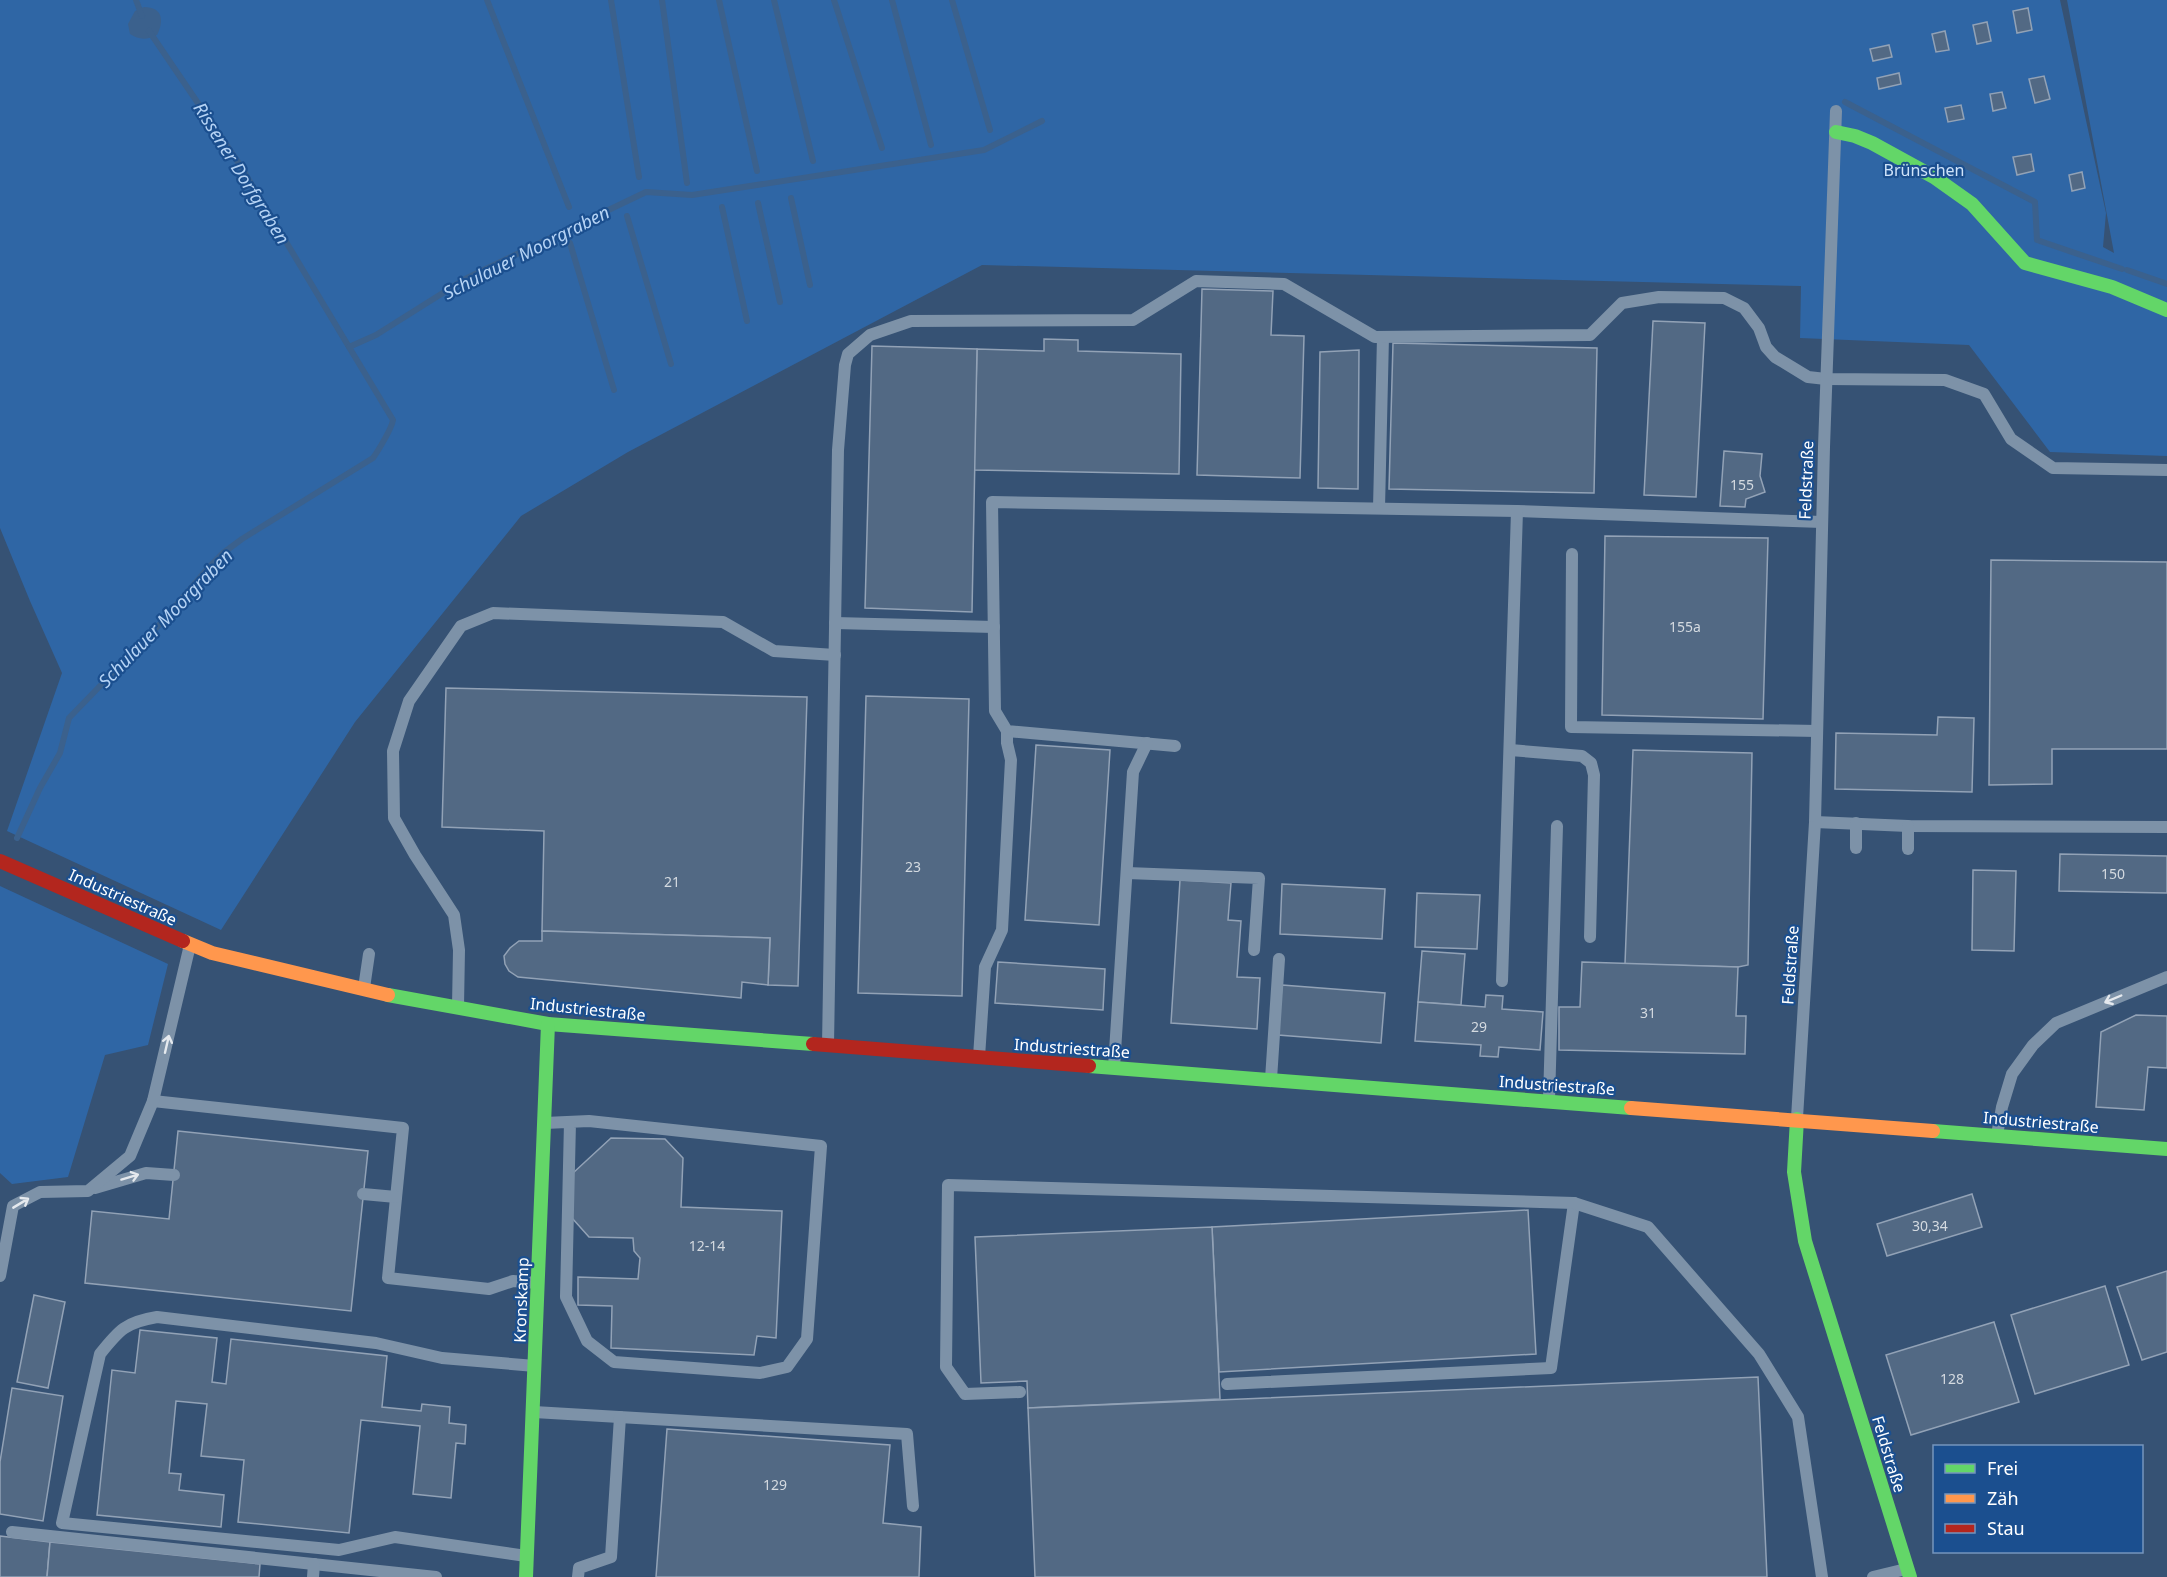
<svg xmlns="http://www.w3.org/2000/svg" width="2167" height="1577" font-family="'Noto Sans',sans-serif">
<rect width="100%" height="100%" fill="#365274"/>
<!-- green -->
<g fill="#2f66a5">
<path d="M0 0H2060L2106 213 2103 247 2114 253 2067 0H2167V456L2050 452 1969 345 1800 338 1801 286 982 265 628 452 521 516 355 722 221 930 7 831 62 673 30 601 0 528Z"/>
<path d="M0 886 168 964 148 1045 105 1055 68 1177 12 1184 0 1173Z"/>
</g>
<!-- water -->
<path fill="#3b618d" d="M144 7C163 7 164 21 157 35 147 40 139 40 130 34L128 24 135 11Z"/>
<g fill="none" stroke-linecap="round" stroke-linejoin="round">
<!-- stream -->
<g stroke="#3b618d" stroke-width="6">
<path d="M136 0 142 16"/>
<path d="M487 0 569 207"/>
<path d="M611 0 639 177"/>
<path d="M662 0 687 183"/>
<path d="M719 0 757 171"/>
<path d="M774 0 813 161"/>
<path d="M834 0 882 148"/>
<path d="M892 0 931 145"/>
<path d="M952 0 990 130"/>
<path d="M149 31 240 165 349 347"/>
<path d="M1845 102 2035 202 2037 240 2122 269"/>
<path d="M791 198 810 285"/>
<path d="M758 203 780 302"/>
<path d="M722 207 747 321"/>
<path d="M627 216 671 364"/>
<path d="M570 243 614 390"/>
<path d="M2127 270 2167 284"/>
<path d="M17 838 40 788 60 753 69 718 163 621 208 568 223 553 242 539 373 458C378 451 392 428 393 420L349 347 376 335 465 279 646 192 692 195 984 150 1042 121"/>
</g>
</g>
<!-- building -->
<g fill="#526984" stroke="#92a2b6" stroke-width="1.5">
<path d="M2028 8 2032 30 2017 33 2013 11Z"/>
<path d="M1987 22 1991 41 1977 44 1973 25Z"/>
<path d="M1945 31 1949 50 1936 52 1932 34Z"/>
<path d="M1889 45 1892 57 1873 61 1870 49Z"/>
<path d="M1899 73 1901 84 1879 89 1877 78Z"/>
<path d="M2044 76 2050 99 2035 103 2029 79Z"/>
<path d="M2002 92 2006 108 1993 111 1990 94Z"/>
<path d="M1961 105 1964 119 1948 122 1945 108Z"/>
<path d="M2031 154 2034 171 2017 175 2013 157Z"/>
<path d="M2082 172 2085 188 2072 191 2069 175Z"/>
<path d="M1202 289 1273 291 1271 335 1304 336 1300 478 1197 475Z"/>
<path d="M1653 321 1705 323 1696 497 1644 495Z"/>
<path d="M1044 339 1078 340V351L1181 354 1179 474 974 470 977 349 1044 351Z"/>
<path d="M1393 343 1597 348 1594 493 1389 489Z"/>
<path d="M872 346 977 349 972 612 865 608Z"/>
<path d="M1359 350 1358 489 1318 488 1320 352Z"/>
<path d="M1724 451 1762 454 1760 476 1765 492 1746 499 1745 507 1720 506Z"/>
<path d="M1605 536 1768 538 1763 719 1602 715Z"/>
<path d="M1991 560 2167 562V749H2052V784L1989 785Z"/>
<path d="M446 688 807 697 798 986 768 985 770 938 542 931 544 831 442 827Z"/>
<path d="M866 696 969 699 962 996 858 993Z"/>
<path d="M1938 717 1974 718 1972 792 1835 789 1836 733 1937 735Z"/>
<path d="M1036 745 1110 750 1099 925 1025 920Z"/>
<path d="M1633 750 1752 753 1748 965 1738 967 1625 964Z"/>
<path d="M2060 854 2167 856V893L2059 891Z"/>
<path d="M1973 870 2016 871 2014 951 1972 950Z"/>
<path d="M1180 880 1231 883 1228 920 1241 921 1237 977 1260 978 1257 1029 1171 1023Z"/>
<path d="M1282 884 1385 889 1382 939 1280 934Z"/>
<path d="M1417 893 1480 895 1477 949 1415 947Z"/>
<path d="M542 931 770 938 768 985 742 982 741 998 518 977 509 971 505 964 504 956 510 948 519 941H542Z"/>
<path d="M1422 951 1465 954 1461 1005 1418 1002Z"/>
<path d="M998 962 1105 969 1103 1010 995 1003Z"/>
<path d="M1582 962 1738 967 1736 1016H1746L1745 1054 1559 1050V1007H1580Z"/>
<path d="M1282 985 1385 993 1381 1043 1278 1035Z"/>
<path d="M1486 995 1503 996 1502 1009 1543 1012 1540 1050 1499 1047 1498 1057 1480 1056 1481 1045 1415 1041 1418 1002 1485 1007Z"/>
<path d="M2136 1015 2167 1016V1068L2148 1067 2144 1110 2096 1107 2101 1032Z"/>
<path d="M178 1131 368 1151 351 1311 85 1283 92 1211 169 1219Z"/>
<path d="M611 1138 665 1139 683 1158 681 1207 782 1211 776 1338 757 1336 754 1355 611 1348 612 1306 578 1305V1277L638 1279 640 1258 634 1251 633 1238 589 1237 572 1218 573 1173Z"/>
<path d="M1972 1194 1982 1227 1887 1256 1877 1224Z"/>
<path d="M1528 1210 1536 1354 1219 1372 1212 1227Z"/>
<path d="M1212 1227 1220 1399 1028 1408 1027 1381 981 1383 975 1237Z"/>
<path d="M2167 1271V1352L2142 1360 2117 1287Z"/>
<path d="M2105 1286 2129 1365 2035 1394 2011 1315Z"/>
<path d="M34 1295 65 1302 48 1388 17 1382Z"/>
<path d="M1994 1322 2019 1402 1911 1435 1886 1355Z"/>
<path d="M140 1330 217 1338 212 1382 226 1384 231 1339 387 1356 382 1407 421 1411 422 1404 450 1407 449 1423 466 1425 465 1444 456 1443 451 1498 413 1494 420 1426 361 1420 349 1533 238 1522 244 1460 201 1456 207 1404 176 1401 169 1473 181 1474 179 1490 224 1495 221 1527 97 1515 112 1370 135 1373Z"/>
<path d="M1758 1377 1767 1577H1035L1028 1408Z"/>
<path d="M12 1388 63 1396 43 1521 0 1514V1462Z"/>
<path d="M667 1429 890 1445 883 1523 921 1527 919 1577H656Z"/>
<path d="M0 1536 50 1542 47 1577H0Z"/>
<path d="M50 1542 260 1564 259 1577H47Z"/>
</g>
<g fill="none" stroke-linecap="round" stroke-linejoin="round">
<!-- lane -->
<g stroke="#7d92a8" stroke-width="12">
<path d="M1379 508 1383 337"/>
<path d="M1572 554 1571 727 1817 731"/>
<path d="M835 623 994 627"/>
<path d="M1175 746 1007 731 995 711 992 502 1517 511 1822 522"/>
<path d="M1510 750 1582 756 1591 763 1594 775 1590 937"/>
<path d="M1815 822 1908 826 2167 827"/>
<path d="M1908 826V849"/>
<path d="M1856 848V823"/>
<path d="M1127 873 1259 878 1254 950"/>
<path d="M1502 981 1517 511"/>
<path d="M364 988 369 954"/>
<path d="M458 1006 459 950 454 915 415 855 394 818 393 751 409 701 461 626 493 613 723 622 774 651 835 655"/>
<path d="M828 1045 838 450 845 365 848 354 870 335 911 321 1133 320 1196 281 1284 284 1375 337 1590 335 1622 303 1659 297 1724 298 1744 308 1759 328 1766 347 1775 357 1808 377 1826 379 1945 380 1984 394 2011 439 2053 468 2167 470"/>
<path d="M979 1057 985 967 1002 930 1011 760 1007 743V731"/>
<path d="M1114 1067 1133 772 1147 743"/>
<path d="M1271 1079 1279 959"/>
<path d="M1549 1100 1557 826"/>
<path d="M153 1101 403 1128 388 1278 489 1289 513 1281 537 1283"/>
<path d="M1797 1118 1815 822 1824 447 1836 111"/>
<path d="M545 1123 589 1121 821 1146 807 1339 787 1367 760 1373 614 1362 587 1341 566 1297 570 1122"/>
<path d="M1997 1135 2002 1107 2012 1074 2033 1045 2056 1023 2167 977"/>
<path d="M95 1188 146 1173 174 1175"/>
<path d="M363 1194 396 1197"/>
<path d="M0 1276 13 1206 40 1192 88 1191 130 1156 153 1101 190 945"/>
<path d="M1227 1384 1551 1368 1574 1203"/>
<path d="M1020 1392 965 1394 946 1367 948 1185 1574 1203 1648 1227 1759 1354 1798 1417 1822 1577"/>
<path d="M534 1412 907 1434 913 1506"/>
<path d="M12 1532 436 1577"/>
<path d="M526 1556 395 1537 339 1550 62 1523 100 1354C119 1330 126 1322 157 1317L376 1343 442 1358 535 1366"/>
<path d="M313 1577 314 1564"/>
<path d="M578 1577 579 1568 611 1557 620 1417"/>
<path d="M1873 1577 1906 1569"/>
</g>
<!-- fast -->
<g stroke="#63d668" stroke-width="14">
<path d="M1836 132 1855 136 1872 143 1934 177 1972 204 2025 263 2112 287 2167 310"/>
<path d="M388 995 548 1024 813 1044"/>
<path d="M1089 1066 1631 1108"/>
<path d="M1797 1119 1794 1172 1805 1241 1910 1577"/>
<path d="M1933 1131 2167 1149"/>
<path d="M526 1577 548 1024"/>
</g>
<!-- slow -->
<g stroke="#ff974d" stroke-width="14">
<path d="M183 941 212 953 388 995"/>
<path d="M1631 1108 1933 1131"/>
</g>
<!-- jam -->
<g stroke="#b3261e" stroke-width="14">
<path d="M0 861 183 941"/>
<path d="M813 1044 1089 1066"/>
</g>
</g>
<!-- one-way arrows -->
<defs><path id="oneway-shaft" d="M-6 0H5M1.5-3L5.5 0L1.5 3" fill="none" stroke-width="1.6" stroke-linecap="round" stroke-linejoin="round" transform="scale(1.5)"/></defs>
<g stroke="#e5e9ee">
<use href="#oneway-shaft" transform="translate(2113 999) rotate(157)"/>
<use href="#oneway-shaft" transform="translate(167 1044) rotate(-77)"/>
<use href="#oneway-shaft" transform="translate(130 1177) rotate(-17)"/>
<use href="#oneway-shaft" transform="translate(21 1203) rotate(-31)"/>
</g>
<g text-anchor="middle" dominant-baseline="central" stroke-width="4.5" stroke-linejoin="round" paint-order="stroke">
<!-- number labels -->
<g font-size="14" fill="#d4dae0">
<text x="1742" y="484">155</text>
<text x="1685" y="626">155a</text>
<text x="913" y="866">23</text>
<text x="2113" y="873">150</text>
<text x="672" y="881">21</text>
<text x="1648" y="1012">31</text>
<text x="1479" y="1026">29</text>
<text x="1930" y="1225">30,34</text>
<text x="707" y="1245">12-14</text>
<text x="1952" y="1378">128</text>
<text x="775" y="1484">129</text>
</g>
<!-- park labels -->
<g font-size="16" fill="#cfe3fa" stroke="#1b4f8f">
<text x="1924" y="170">Brünschen</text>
</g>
<!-- street labels -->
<g font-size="16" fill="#fff" stroke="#1b4f8f">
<text transform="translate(1806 480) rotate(-88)">Feldstraße</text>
<text transform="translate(123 897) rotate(24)">Industriestraße</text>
<text transform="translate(1790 965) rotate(-86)">Feldstraße</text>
<text transform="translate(588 1009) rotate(6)">Industriestraße</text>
<text transform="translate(1072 1048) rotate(4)">Industriestraße</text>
<text transform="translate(1557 1085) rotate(4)">Industriestraße</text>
<text transform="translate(2041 1122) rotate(5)">Industriestraße</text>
<text transform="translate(521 1300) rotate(-88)">Kronskamp</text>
<text transform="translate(1889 1454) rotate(73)">Feldstraße</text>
</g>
<!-- water labels -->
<g font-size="18" font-style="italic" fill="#b5d3f5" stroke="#1b4f8f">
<text transform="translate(242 173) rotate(58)">Rissener Dorfgraben</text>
<text transform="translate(526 252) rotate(-27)">Schulauer Moorgraben</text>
<text transform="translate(165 618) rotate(-46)">Schulauer Moorgraben</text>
</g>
</g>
<!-- legend -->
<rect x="1933" y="1445" width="210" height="108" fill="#1b4f8f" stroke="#7695bc" stroke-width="1.5"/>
<rect x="1945" y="1464" width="30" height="9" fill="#63d668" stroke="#7695bc" stroke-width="1.5"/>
<text x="1987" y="1475" font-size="18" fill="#ffffff">Frei</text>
<rect x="1945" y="1494" width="30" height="9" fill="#ff974d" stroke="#7695bc" stroke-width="1.5"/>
<text x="1987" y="1505" font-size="18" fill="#ffffff">Zäh</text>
<rect x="1945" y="1524" width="30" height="9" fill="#b3261e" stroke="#7695bc" stroke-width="1.5"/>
<text x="1987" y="1535" font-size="18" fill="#ffffff">Stau</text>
</svg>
